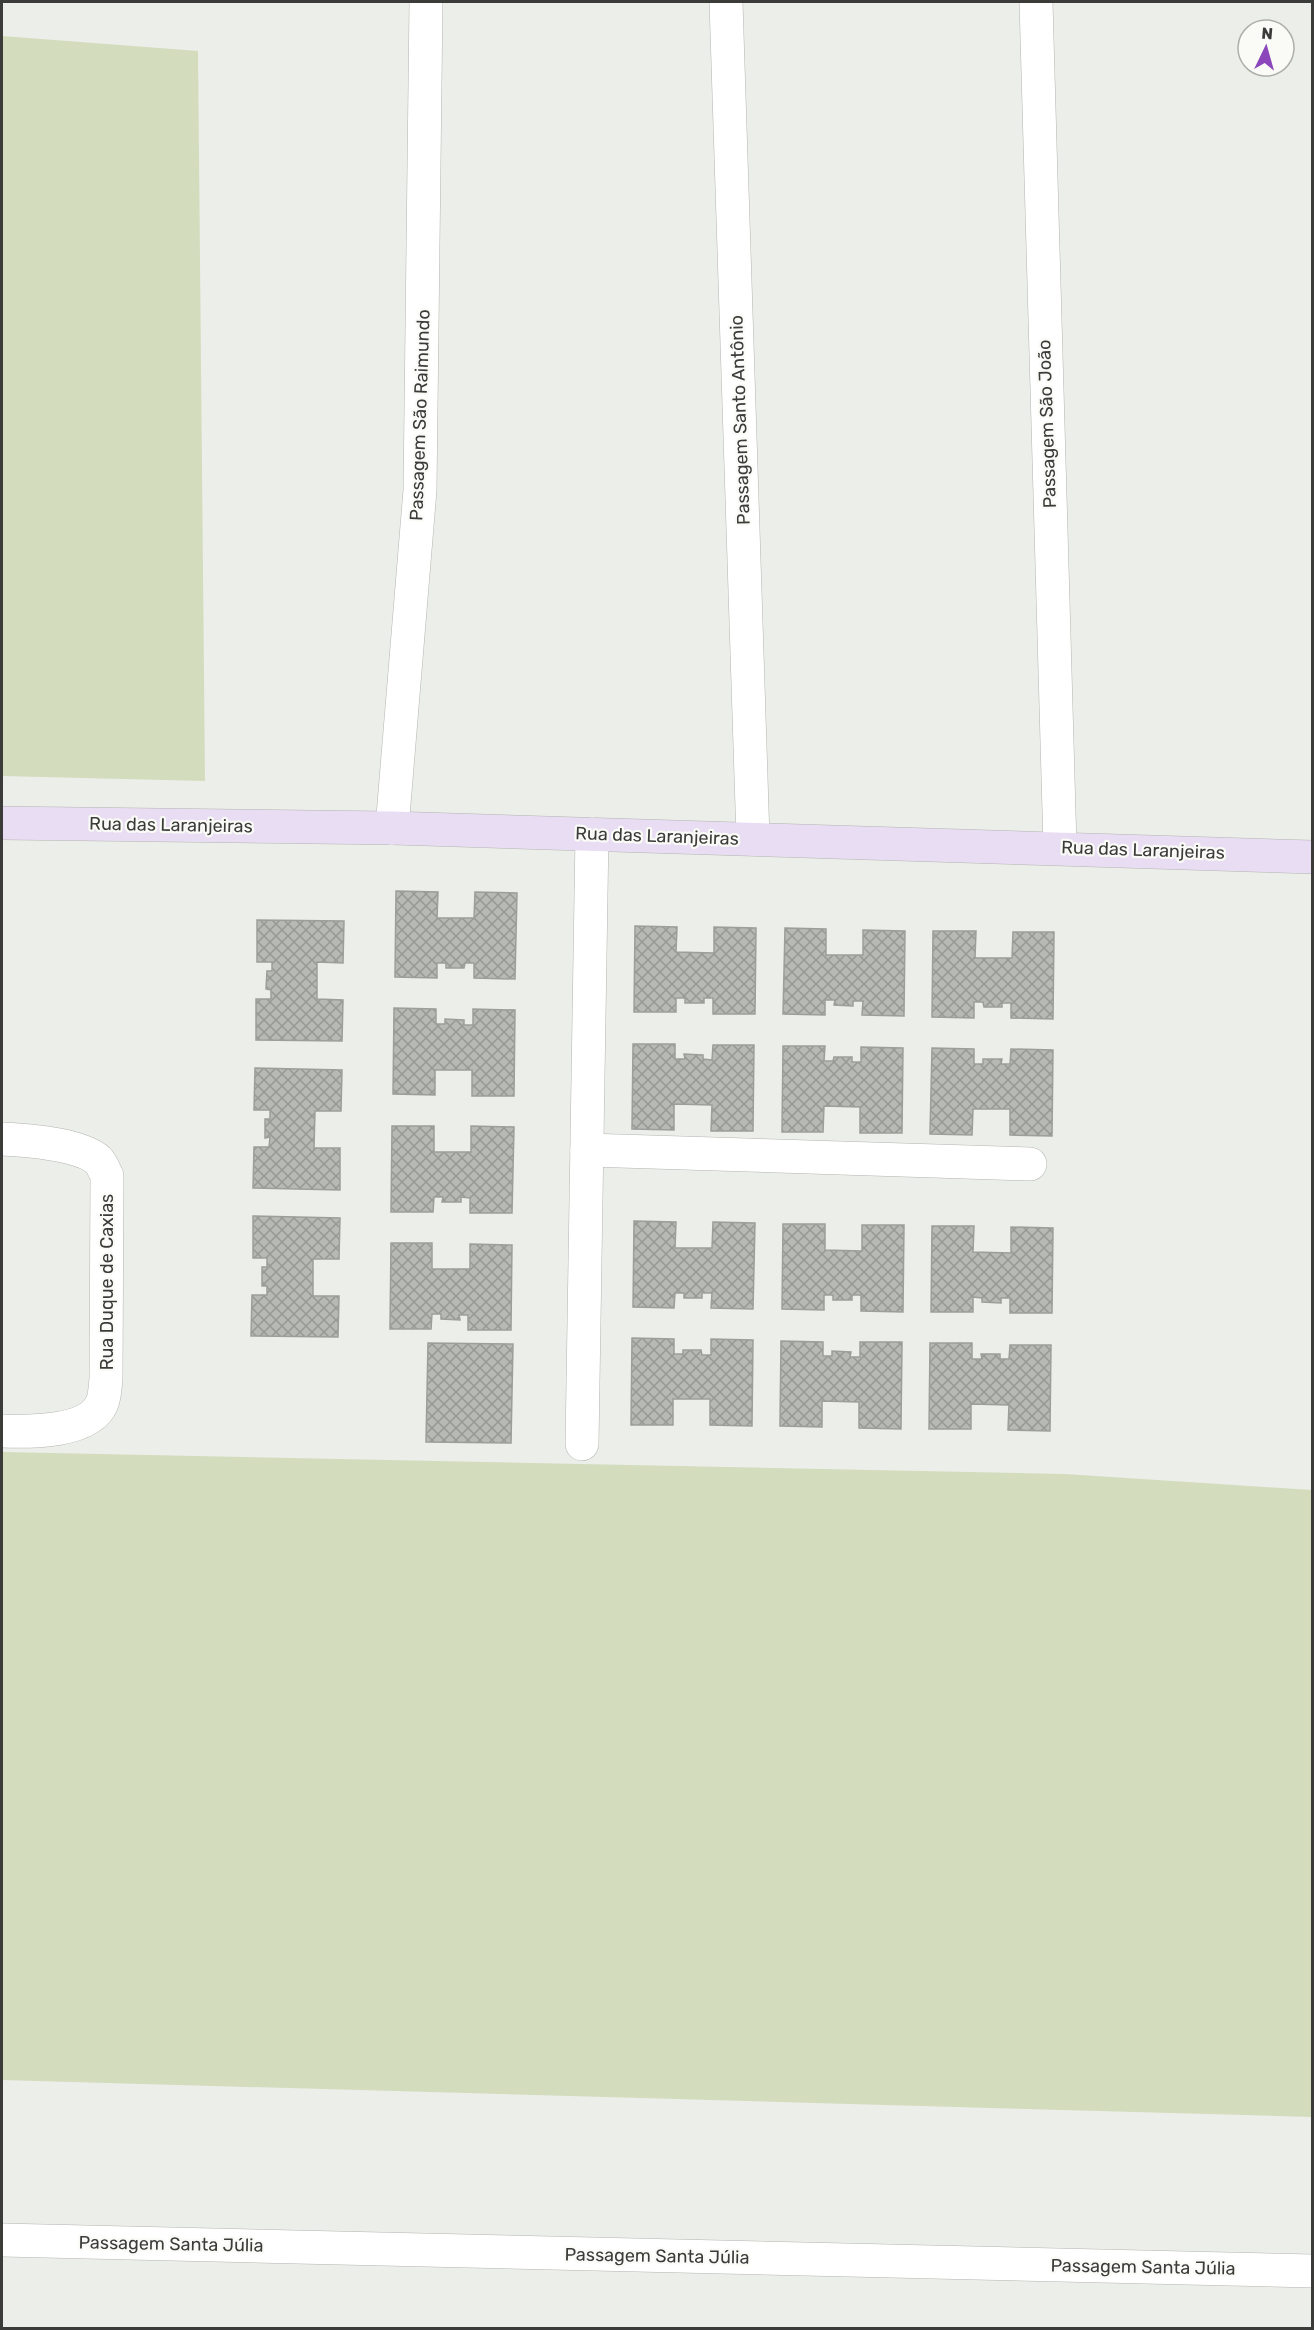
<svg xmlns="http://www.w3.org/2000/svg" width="1314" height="2330" font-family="Rubik,sans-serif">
<defs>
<pattern id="building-cross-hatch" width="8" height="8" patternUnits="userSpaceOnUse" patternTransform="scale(1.5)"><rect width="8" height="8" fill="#b7b9b4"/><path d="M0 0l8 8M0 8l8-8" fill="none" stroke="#969893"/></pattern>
</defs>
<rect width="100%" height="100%" fill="#eceee9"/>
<!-- park -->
<g fill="#d3dcbd">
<path d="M2 36 198 51 205 781 2 776Z"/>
<path d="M2 1452 1065 1474 1312 1490V2117L2 2080Z"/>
</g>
<!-- building -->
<g fill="url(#building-cross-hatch)" stroke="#9d9e9a" stroke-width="1.5">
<path d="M396 891 438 892 437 918H474L475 892 517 893 515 979 474 978V963H465L464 968H446V963H437V978L395 977Z"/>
<path d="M257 920 344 921 343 963 317 962V999L343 1000 342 1041 256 1040V999H271V990L266 989 267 971H272V962H257Z"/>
<path d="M635 926 677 927 676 952 714 953V927L756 928 755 1014H713V998H704V1003H685V998H676V1012H634Z"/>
<path d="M785 928 826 929V955H863V930L905 931 904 1016 862 1015 863 1001H853V1006L834 1005 835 1000H825V1015L783 1014Z"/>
<path d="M933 931H976L975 958H1012L1013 932H1054L1053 1019 1011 1018V1003H1002V1007H984L983 1002H974V1018L932 1017Z"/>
<path d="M394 1008 436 1009V1024H445V1019L464 1020V1025H473V1009L515 1010 514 1096H472V1070H435V1095L393 1094Z"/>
<path d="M633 1044H675V1059H685L684 1054 703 1055V1059L712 1060 713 1045H754L753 1131H711L712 1105 674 1104V1130L632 1129Z"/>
<path d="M783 1046H825L824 1061H833L834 1057H852V1062H861V1047L903 1048 902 1133H860V1107L824 1106 823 1132H782Z"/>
<path d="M932 1048 974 1049V1064H983V1059H1002L1001 1064H1010L1011 1049 1053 1050 1052 1136 1010 1135V1109H973L972 1135 930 1134Z"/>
<path d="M255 1068 342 1070 341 1111H315L314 1148H340V1190L253 1188 254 1147H269L270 1137 265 1138V1119H270V1110H254Z"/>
<path d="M392 1126H434V1152H471V1126L514 1127 512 1213H470V1198L461 1197V1202H442L443 1197H434L433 1212H391Z"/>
<path d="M253 1216 340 1218 339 1259H313V1296H339L338 1337 251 1336 252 1295H267V1286H262V1267H267V1258H253Z"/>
<path d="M634 1221 676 1222 675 1248H712L713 1222 755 1223 753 1309 711 1308 712 1293H702V1298H684V1293H675L674 1308 633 1307Z"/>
<path d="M783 1224H825V1250L862 1251V1225H904L903 1312 861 1311V1295H852V1300H833V1295H824V1310L782 1309Z"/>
<path d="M932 1226H974L973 1252 1011 1253V1227L1053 1228 1052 1313H1010V1298H1001V1303L982 1302V1298L973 1297V1312H931Z"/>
<path d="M391 1243H432V1269H470V1244L512 1245 511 1330H468V1315H459L460 1320 441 1319V1314H432L431 1329H390Z"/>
<path d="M632 1338 674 1339V1354H683V1350H701L702 1355H711V1339L753 1340 752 1426 710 1425V1399H673V1425H631Z"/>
<path d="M781 1341 823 1342V1356H832V1351L851 1352 850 1357H860V1342H902L901 1429 859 1428V1402L822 1401V1427L780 1426Z"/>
<path d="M428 1343 513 1344 511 1443 426 1442Z"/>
<path d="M930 1343H972V1359H982L981 1354H1000V1359H1009L1010 1345H1051L1050 1431 1008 1430 1009 1405 971 1404V1429H929Z"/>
</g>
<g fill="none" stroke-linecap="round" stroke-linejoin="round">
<!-- street casing -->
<g stroke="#b4b5b1" stroke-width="34">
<g id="street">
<path d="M726 2 753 839"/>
<path d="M1036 2 1060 847"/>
<path d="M392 828 420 490 426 2"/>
<path d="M2 1139C25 1140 80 1144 98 1160 102 1164 105 1172 107 1176L106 1379C105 1387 105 1396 102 1403 90 1433 28 1432 2 1431"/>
<path d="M587 1150 1030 1164"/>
<path d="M582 1444 592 834"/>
<path d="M2 2240 1312 2271"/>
</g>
</g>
<!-- secondary casing -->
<g stroke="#b4b5b1" stroke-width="34">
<path id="secondary" d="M2 823 392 828 1312 857"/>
</g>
<!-- street -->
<use href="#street" stroke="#fff" stroke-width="33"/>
<!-- secondary -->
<use href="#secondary" stroke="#e8ddf3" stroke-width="33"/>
</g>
<g text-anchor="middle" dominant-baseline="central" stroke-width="4.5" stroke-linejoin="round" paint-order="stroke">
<!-- street labels -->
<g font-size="18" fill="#3b3c3a" stroke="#fafbf6">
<text transform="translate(420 415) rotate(-88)">Passagem São Raimundo</text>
<text transform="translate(740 420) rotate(-92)">Passagem Santo Antônio</text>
<text transform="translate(1047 424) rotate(-92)">Passagem São João</text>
<text transform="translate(171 825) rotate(1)">Rua das Laranjeiras</text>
<text transform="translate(657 836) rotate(2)">Rua das Laranjeiras</text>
<text transform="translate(1143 850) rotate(2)">Rua das Laranjeiras</text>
<text transform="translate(107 1282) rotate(-90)">Rua Duque de Caxias</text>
<text transform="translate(171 2244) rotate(1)">Passagem Santa Júlia</text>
<text transform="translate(657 2256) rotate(1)">Passagem Santa Júlia</text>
<text transform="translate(1143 2267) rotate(1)">Passagem Santa Júlia</text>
</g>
</g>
<!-- border -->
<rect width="1314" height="2330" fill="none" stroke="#3b3c3a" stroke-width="6"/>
<!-- north arrow -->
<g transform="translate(1266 48) rotate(5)"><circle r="28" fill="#fafbf6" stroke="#aeafab" stroke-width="1.5"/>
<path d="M0-4.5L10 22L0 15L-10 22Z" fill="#8a46ba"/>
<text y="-9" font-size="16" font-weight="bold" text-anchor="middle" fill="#3b3c3a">N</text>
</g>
</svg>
